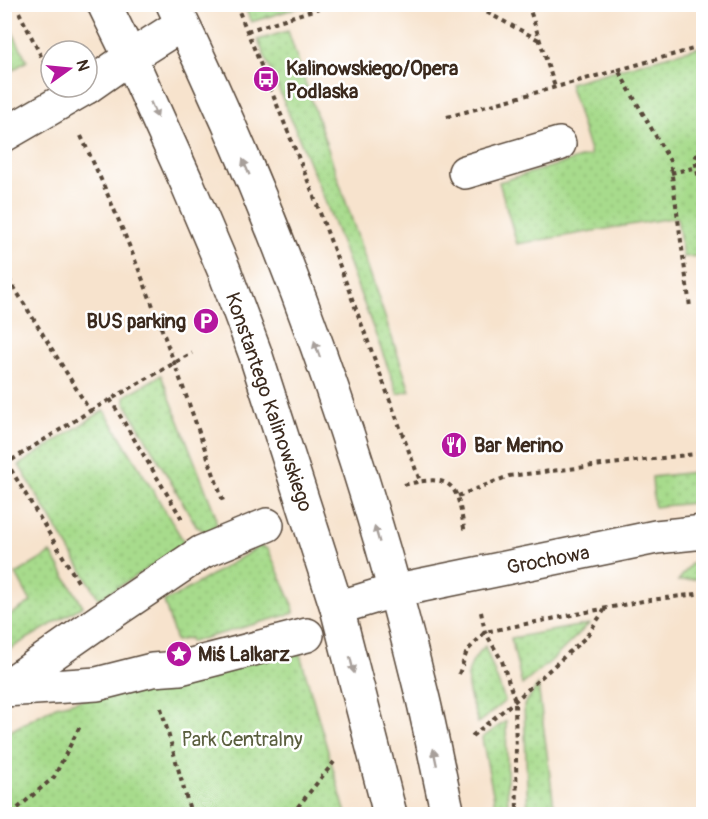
<svg xmlns="http://www.w3.org/2000/svg" width="708" height="819" font-family="Pangolin,sans-serif">
<defs>
<pattern id="grass-dots" width="8" height="8" patternUnits="userSpaceOnUse" patternTransform="scale(1.5)"><rect width="8" height="8" fill="#a7db8c"/><path d="M2 2h.1M6 6h.1" fill="none" stroke="#91bc78" stroke-width="1.8" stroke-linecap="round"/></pattern>
</defs>
<rect width="100%" height="100%" fill="#fff"/>
<filter id="ink" filterUnits="userSpaceOnUse"><feTurbulence type="fractalNoise" baseFrequency=".0167" numOctaves="2"/><feDisplacementMap in="SourceGraphic" scale="12" xChannelSelector="R" yChannelSelector="G"/><feConvolveMatrix kernelMatrix="1 2 1 2 8 2 1 2 1" color-interpolation-filters="sRGB"/></filter>
<filter id="wash" filterUnits="userSpaceOnUse"><feTurbulence type="fractalNoise" baseFrequency=".008" numOctaves="4" result="noise"/><feDisplacementMap in="SourceGraphic" scale="24" xChannelSelector="R" yChannelSelector="G"/><feGaussianBlur stdDeviation="1.35" result="paint"/><feColorMatrix in="noise" values="0 0 0 0 0 0 0 0 0 0 0 0 0 0 0 0 0 1.4 0 .05"/><feComposite in="paint" operator="in"/></filter>
<g filter="url(#wash)">
<rect width="100%" height="100%" fill="#f7e3cd"/>
<!-- grass -->
<g fill="url(#grass-dots)" stroke="#718255" stroke-width="1.5">
<path d="M244 5H307L251 22Z"/>
<path d="M5 17 27 61 5 75H4Z"/>
<path d="M288 31 410 391 398 394 326 203 258 40Z"/>
<path d="M703 46V256L683 257 677 217 517 244 499 182 591 155 569 83Z"/>
<path d="M161 375 215 514 217 528 212 535 197 527 125 403V396Z"/>
<path d="M104 410 186 545 99 599 19 465Z"/>
<path d="M703 471V502L654 507 652 477Z"/>
<path d="M260 546 268 549 293 605 294 613 191 642 190 638 176 641 164 601 178 595Z"/>
<path d="M51 553 83 606 5 652V618L31 602 16 574Z"/>
<path d="M703 563V578L678 581 691 564Z"/>
<path d="M589 624 551 661 522 685 511 638Z"/>
<path d="M485 646 505 701 478 723C469 691 457 673 485 646Z"/>
<path d="M298 647 346 814H5V734L56 706Z"/>
<path d="M538 685 555 814H528L524 705Z"/>
<path d="M506 721 508 814H497L482 738Z"/>
</g>
</g>
<g filter="url(#ink)">
<g fill="none" stroke-linecap="round" stroke-linejoin="round">
<!-- street casing -->
<g stroke="#574638" stroke-width="36">
<g id="street">
<path d="M87 87 130 57"/>
<path d="M4 135 87 87"/>
<path d="M465 172 559 144"/>
<path d="M4 688 101 620 202 552 267 525"/>
<path d="M4 690 97 684 152 670 180 668 307 635"/>
</g>
</g>
<!-- secondary casing -->
<g stroke="#574638" stroke-width="36">
<g id="secondary">
<path d="M104 4 130 57 187 183 224 270 255 353 337 608 390 814"/>
<path d="M173 4C280 223 366 463 423 699 432 737 439 776 448 814"/>
<path d="M130 57 182 24"/>
<path d="M337 608 393 591 656 537 704 532"/>
</g>
</g>
<!-- path -->
<g stroke="#574638" stroke-width="4" stroke-dasharray="4.5 4.5" stroke-linecap="butt">
<path d="M15 4 45 64"/>
<path d="M236 4 310 186 420 481"/>
<path d="M471 4 539 40"/>
<path d="M528 4 555 87"/>
<path d="M247 31 332 4"/>
<path d="M618 70 704 46"/>
<path d="M447 117 618 70 670 161 690 307"/>
<path d="M81 136C137 254 180 377 223 501"/>
<path d="M704 137 695 159 699 180 704 183"/>
<path d="M671 173 697 167"/>
<path d="M4 271 90 411 7 463 80 585"/>
<path d="M110 399 182 519"/>
<path d="M90 411 192 353"/>
<path d="M404 485C458 471 457 489 465 534"/>
<path d="M458 496 509 476 704 453"/>
<path d="M481 612 485 632 502 661 515 701 517 814"/>
<path d="M459 674 467 651 485 632 643 601 704 593"/>
<path d="M161 708 191 814"/>
<path d="M472 736 515 701 586 637 605 609"/>
<path d="M11 814 54 777 80 726"/>
<path d="M292 814 334 762"/>
</g>
<!-- street -->
<use href="#street" stroke="#fff" stroke-width="33"/>
<!-- secondary -->
<use href="#secondary" stroke="#fff" stroke-width="33"/>
</g>
<!-- one-way arrows -->
<defs><path id="oneway-solid" d="M-6-.8H1V-3.2L6.5 0L1 3.2V.8H-6Z" transform="scale(1.5)"/></defs>
<g fill="#a79f9a">
<use href="#oneway-solid" transform="translate(154 110) rotate(66)"/>
<use href="#oneway-solid" transform="translate(246 167) rotate(-113)"/>
<use href="#oneway-solid" transform="translate(317 349) rotate(-109)"/>
<use href="#oneway-solid" transform="translate(377 534) rotate(-106)"/>
<use href="#oneway-solid" transform="translate(352 665) rotate(76)"/>
<use href="#oneway-solid" transform="translate(435 757) rotate(-102)"/>
</g>
</g>
<!-- icons -->
<defs>
<g id="bus-disc" transform="scale(1.35)"><circle r="9.5" fill="#b5179e" stroke="#fff"/><path d="M-5-6H5V4H4V6H2V4H-2V6H-4V4H-5ZM-3.5-4V0h7V-4ZM-3.5 1.2v1.5H-2V1.2ZM2 1.2v1.5H3.5V1.2Z" fill="#fff"/></g>
<g id="parking-disc" transform="scale(1.35)"><circle r="9.5" fill="#b5179e" stroke="#fff"/><path d="M-3.5-5.5H1a3.5 3.5 0 0 1 0 7H-1V5.5H-3.5ZM-1-3.4V-.6H.8a1.4 1.4 0 0 0 0-2.8Z" fill="#fff"/></g>
<g id="restaurant-disc" transform="scale(1.35)"><circle r="9.5" fill="#b5179e" stroke="#fff"/><path d="M-5-6h1v4h1v-4h1v4h1v-4h1v5L-1.5 .5V6h-2V.5L-5-1ZM5-6V6H3V1.5H1.5Q1.5-4 5-6Z" fill="#fff"/></g>
<g id="sight-disc" transform="scale(1.35)"><circle r="9.5" fill="#b5179e" stroke="#fff"/><path d="M0-6L1.8-2.2L6-1.7L2.9 1.2L3.7 5.4L0 3.3L-3.7 5.4L-2.9 1.2L-6-1.7L-1.8-2.2Z" fill="#fff"/></g>
</defs>
<g fill-rule="evenodd">
<use href="#bus-disc" x="266" y="79"/>
<use href="#parking-disc" x="206" y="321"/>
<use href="#restaurant-disc" x="454" y="445"/>
<use href="#sight-disc" x="179" y="654"/>
</g>
<g text-anchor="middle" dominant-baseline="central" stroke-width="5" stroke-linejoin="round" paint-order="stroke">
<!-- poi labels -->
<g font-size="20" font-weight="bold" fill="#3b2a1e" stroke="#fff" text-anchor="start">
<text x="286" y="68">Kalinowskiego/Opera<tspan x="286" dy="23">Podlaska</tspan></text>
<text x="186" y="321" text-anchor="end">BUS parking</text>
<text x="474" y="445">Bar Merino</text>
<text x="198" y="654">Miś Lalkarz</text>
</g>
<!-- street labels -->
<g font-size="20" fill="#3b2a1e" stroke="#fff">
<text transform="translate(269 402) rotate(71)">Konstantego Kalinowskiego</text>
<text transform="translate(548 560) rotate(-11)">Grochowa</text>
</g>
<!-- park labels -->
<g font-size="20" fill="#5b5f3f" stroke="#fff">
<text x="242" y="739">Park Centralny</text>
</g>
</g>
<!-- margin -->
<rect width="708" height="819" fill="none" stroke="#fff" stroke-width="24"/>
<!-- north arrow -->
<g transform="translate(69 69) rotate(75)"><circle r="28" fill="#ffffff" stroke="#b1aaa5" stroke-width="1.5"/>
<path d="M0-4.5L10 22L0 15L-10 22Z" fill="#b5179e"/>
<text y="-9" font-size="16" font-weight="bold" text-anchor="middle" fill="#3b2a1e">N</text>
</g>
</svg>
